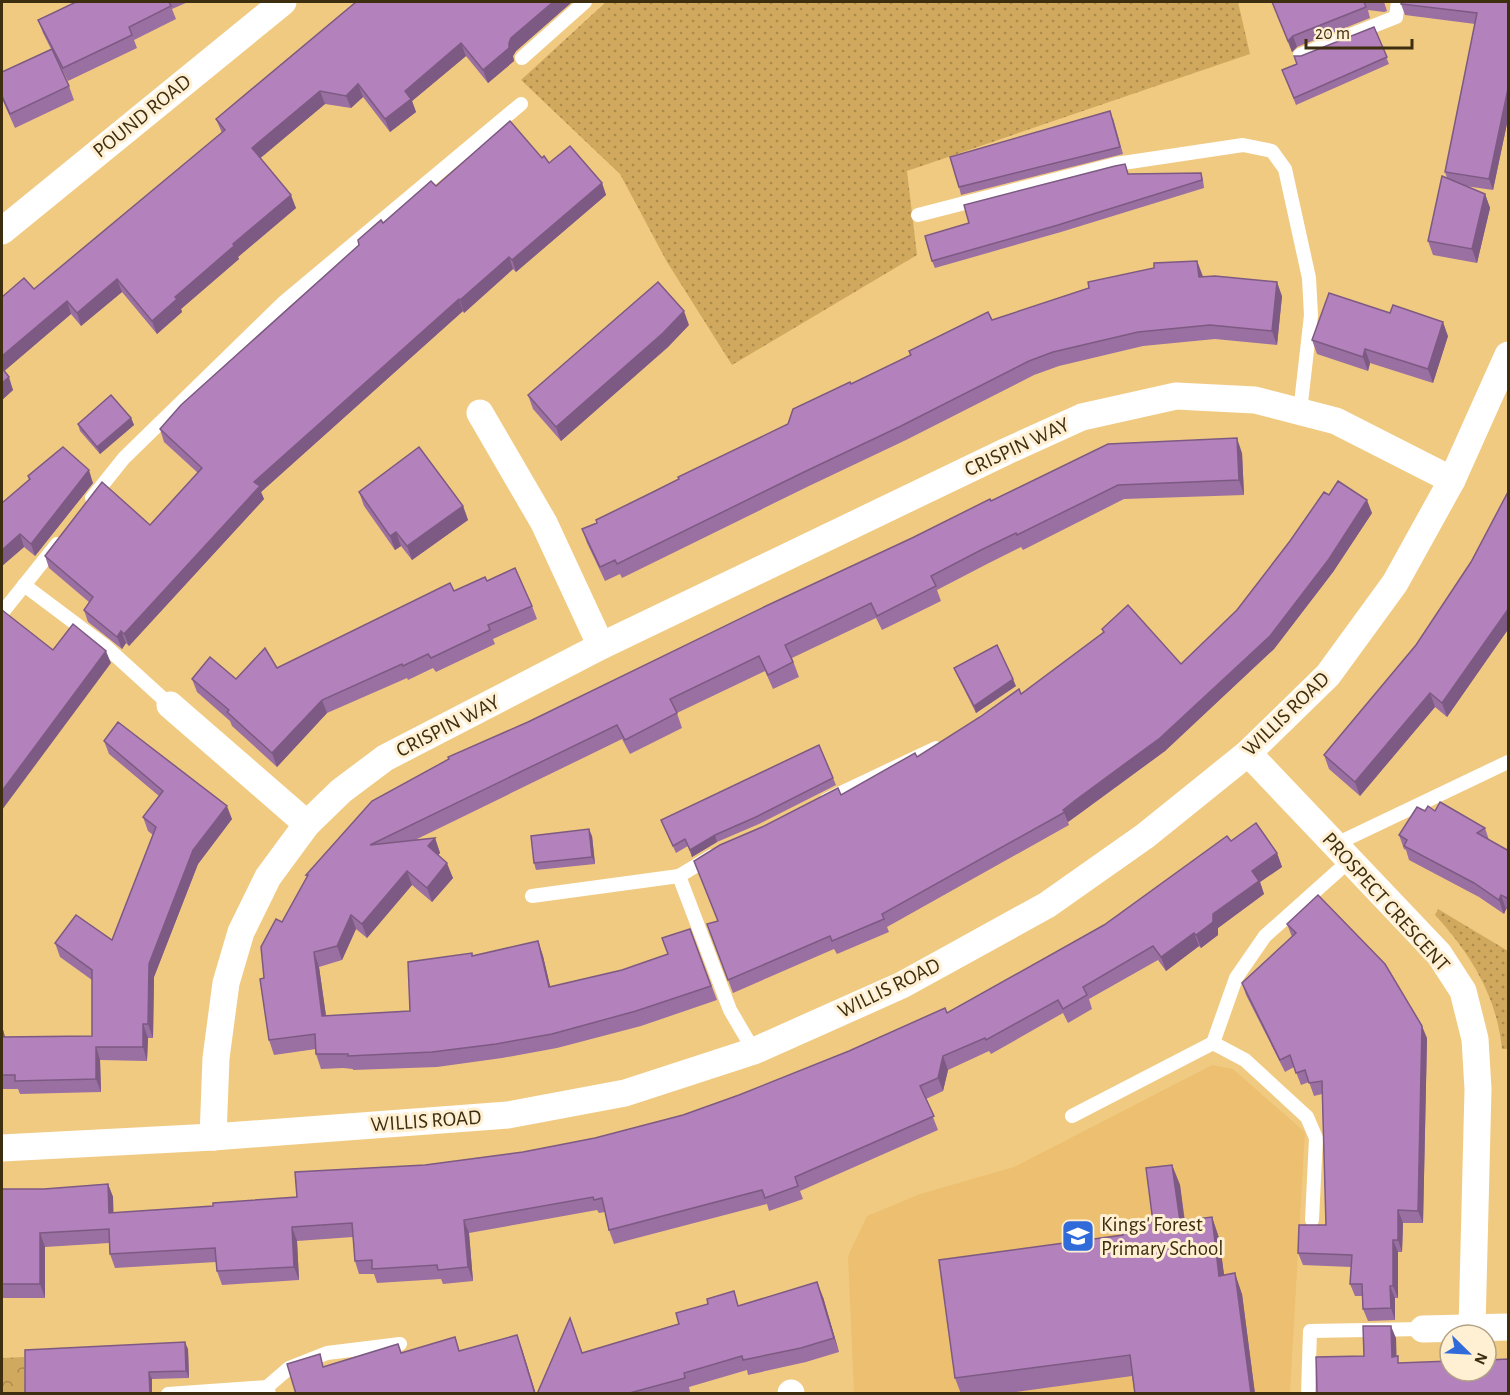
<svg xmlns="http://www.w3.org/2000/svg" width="1510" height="1395" font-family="'Alegreya Sans',sans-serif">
<defs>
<pattern id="grass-dots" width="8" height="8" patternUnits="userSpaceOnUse" patternTransform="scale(1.5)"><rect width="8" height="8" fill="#d1a95e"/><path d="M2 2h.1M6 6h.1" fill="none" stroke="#ab8a4c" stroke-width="1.8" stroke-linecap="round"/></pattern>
<pattern id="forest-crowns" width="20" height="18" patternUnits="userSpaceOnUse" patternTransform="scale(1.5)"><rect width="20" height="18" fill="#d1a95e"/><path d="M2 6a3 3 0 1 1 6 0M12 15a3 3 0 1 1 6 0" fill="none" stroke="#ab8a4c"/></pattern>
</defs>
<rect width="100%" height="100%" fill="#f1ca82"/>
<!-- built -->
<path fill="#ecc070" d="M1212 1065 1233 1069 1305 1132 1290 1393H854L848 1256 867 1216 920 1194 1014 1167Z"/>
<!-- grass -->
<g fill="url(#grass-dots)">
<path d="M606 2H1238L1250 54 907 171 917 255 732 365 667 262 620 174 521 80Z"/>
<path d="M1438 909 1508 951V1049H1502C1497 996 1470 953 1435 915Z"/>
</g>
<!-- forest -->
<path fill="url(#forest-crowns)" d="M24 1357 25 1393H2V1358Z"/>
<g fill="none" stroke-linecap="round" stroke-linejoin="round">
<!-- lane -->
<g stroke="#fff" stroke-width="14">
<path d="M1300 55 1396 17 1398 2"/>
<path d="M522 58 585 2"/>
<path d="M918 215 1116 164 1243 145 1272 151 1285 169 1309 278 1311 315 1300 412"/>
<path d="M92 498 124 458 284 302 521 104"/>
<path d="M24 585 104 645 170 705"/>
<path d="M2 613 57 544"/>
<path d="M826 800 936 748"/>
<path d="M1334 845 1508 762"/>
<path d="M679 876 712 856"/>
<path d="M532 896 679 876 730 1010 754 1051"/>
<path d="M1213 1043 1236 978 1265 936 1349 861"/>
<path d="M1072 1116 1213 1043 1245 1060 1307 1117 1316 1138 1312 1220"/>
<path d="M267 1387 289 1368 327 1353 400 1344"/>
<path d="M168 1394 267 1387 269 1394"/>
<path d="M1308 1394 1310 1331 1423 1329"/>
</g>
<!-- street -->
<g stroke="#fff" stroke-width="27">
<path d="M2 231 283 2"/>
<path d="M480 413 544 523 601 646"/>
<path d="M170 705 307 824"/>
<path d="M1248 753 1439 954 1463 991 1475 1039 1478 1089 1472 1328"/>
<path d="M213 1137 216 1058 226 983 241 932 268 877 307 824 341 791 385 758 601 646 1007 451 1082 417 1176 396 1255 400 1336 421 1452 480"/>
<path d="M2 1148 213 1137 508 1115 625 1093 754 1051 902 985 1047 905 1145 836 1248 753 1328 675 1395 583 1452 480 1508 355"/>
<path d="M1423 1329 1508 1327"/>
<path d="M791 1393V1394"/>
</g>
</g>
<!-- wall -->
<g fill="#9a6fa1">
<path d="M76 2H188L172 9 176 19 134 40 137 48 68 81 56 58 69 86 74 100 15 128 2 99V72L51 49 43 33 38 20Z"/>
<path d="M356 2H572L516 51 513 56 514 61 488 83 466 56 412 101 416 112 390 132 363 97 351 108 325 104 260 158 296 208 238 257 239 259 181 309 182 312 157 334 122 292 81 326 71 314 4 371 13 390 2 400V297L34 289 222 133 216 119Z"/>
<path d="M1272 2H1384L1387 11 1384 12 1368 10 1370 18 1297 47 1292 52Z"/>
<path d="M1509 2V114L1493 190 1465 186 1485 194 1490 208 1477 263 1433 255 1428 241 1447 178 1445 172 1475 24 1405 15 1401 4Z"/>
<path d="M1374 27 1389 64 1296 105 1285 77 1297 64 1301 56Z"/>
<path d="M1113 118 1123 154 961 195 959 187Z"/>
<path d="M542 158 549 163 602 183 606 195 516 272 513 269 464 313 463 311 261 492 264 499 129 646 126 643 122 649 88 622 84 610 89 602 49 568 45 556 150 525 198 473 164 442 160 429 383 223 436 186Z"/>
<path d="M1201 173 1203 180 1204 188 1061 232 935 268 932 261 969 223 1129 174Z"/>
<path d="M1197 261 1203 276 1282 296 1277 345 1215 339 1143 346 1059 366 1034 375 906 440 809 486 622 578 620 574 605 581 587 543 582 529 597 523 655 491 788 424 851 384 910 356 909 351 992 320Z"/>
<path d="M689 325 668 347 561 441 533 409 528 395Z"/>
<path d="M1448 336 1433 383 1370 363 1368 371 1317 354 1312 340Z"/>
<path d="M131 418 134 425 100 454 80 431 78 424Z"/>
<path d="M1242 453 1244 495 1124 499 1023 550 1021 547 987 564 937 590 941 601 882 630 876 618 792 658 799 677 773 689 765 671 677 713 682 728 630 754 622 739 415 840 435 838 440 853 438 855 453 878 432 902 412 885 367 938 356 929 342 960 319 967 326 1016 410 1011 472 953 473 956 538 941 543 956 550 987 622 970 668 954 690 929 717 1000 641 1026 557 1048 502 1058 437 1067 353 1070V1069L343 1068 321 1069 316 1054V1049L274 1055 269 1040 264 978 307 877 306 875 528 722 991 501Z"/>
<path d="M28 476 93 483 35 556 24 547 2 566 29 480Z"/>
<path d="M1509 490V628L1447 717 1435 707 1360 796 1329 769 1324 755 1416 645 1471 562Z"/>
<path d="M359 492 463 506 468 520 412 560 401 546 395 550 364 506Z"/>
<path d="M1329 495 1372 513 1333 572 1274 649 1165 751 1082 812 1068 822 1069 825 887 927 889 932 837 954 834 949 733 993 707 924 718 921 841 795 917 757 1021 694 1181 664 1237 610Z"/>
<path d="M487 581 532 606 537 619 493 639 495 644 436 672 433 668 408 680 407 678 327 713 277 767 232 726 230 721 197 692 192 679H236L277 668 454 591Z"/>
<path d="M954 668 1016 686 976 713 957 675Z"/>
<path d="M104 741 232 819 198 864 154 977 153 1038H148L147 1061 100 1060 101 1092 20 1094 18 1089H2V1026L5 1037 92 1036V980L60 957 55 943 112 940 153 835 148 831 143 817 159 796 109 754Z"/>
<path d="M833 778 836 785 759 824 717 842 692 857 688 846 676 853 661 820Z"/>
<path d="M1425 811H1435L1485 828 1489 840 1509 851V910L1506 909 1504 914 1479 897 1409 860 1406 850 1404 849 1399 835Z"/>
<path d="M592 836 595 864 536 870 534 863Z"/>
<path d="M1231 841 1277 853 1282 867 1260 882 1264 894 1218 928V935L1201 948 1199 946 1166 971 1158 960 1089 999 1092 1009 1068 1023 1063 1013 991 1054 989 1051 948 1070 943 1091 926 1099 938 1130 800 1191 803 1199 769 1211 767 1204 614 1244 609 1230 605 1212 599 1213 597 1210 469 1233 473 1281 443 1284 441 1279 377 1283 374 1274H359L355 1261 353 1237 297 1241 299 1280 222 1285 217 1271 216 1262 115 1268 110 1254 109 1243 45 1247V1298H2V1189H44L108 1184 113 1197V1213L213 1206 297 1197 425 1165 523 1152 595 1138 683 1115 739 1095 947 1013 1104 925Z"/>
<path d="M1287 924 1427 1038 1423 1223H1403L1402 1252H1398V1298H1395V1320L1368 1321 1363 1309V1296H1355L1350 1284 1351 1267 1303 1265 1298 1253 1326 1225 1322 1094 1314 1096 1309 1082 1301 1085 1294 1067 1285 1072 1246 995 1242 983 1292 937Z"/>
<path d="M1172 1165 1180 1185 1185 1221 1212 1217 1219 1238 1224 1275 1242 1294 1255 1394H1135L1132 1376 1002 1394H961L955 1378 1123 1235 1153 1222Z"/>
<path d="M823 1297 839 1352 806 1362 748 1375 747 1370 689 1387 690 1392 684 1394H537L583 1353 739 1305Z"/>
<path d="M188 1349 189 1378 152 1379 25 1394Z"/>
</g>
<!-- shaded-wall -->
<g fill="#7d5a83">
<path d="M553 2H572L516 51 513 56 514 61 488 83 483 70 509 43 511 38Z"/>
<path d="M1293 36 1297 47 1292 52 1288 41Z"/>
<path d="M461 43 466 56 412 101 416 112 390 132 385 119 405 91Z"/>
<path d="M358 84 363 97 351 108 346 96Z"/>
<path d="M1509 84V114L1493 190 1489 179Z"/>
<path d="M320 91 325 104 257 161 252 148Z"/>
<path d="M602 183 606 195 516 272 512 260Z"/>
<path d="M1485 194 1490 208 1477 263 1472 249Z"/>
<path d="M291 195 296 208 238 257 239 259 181 309 182 312 157 334 152 321 175 297 233 244Z"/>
<path d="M509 257 513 269 464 313 460 300Z"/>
<path d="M1197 261 1202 275 1204 291 1199 277Z"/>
<path d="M117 279 122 292 81 326 77 313Z"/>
<path d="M1277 282 1282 296 1277 345 1272 331Z"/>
<path d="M459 299 463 311 261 492 264 499 129 646 124 634 254 482Z"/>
<path d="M67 301 71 314 2 373V356Z"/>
<path d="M684 311 689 325 668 347 561 441 556 427Z"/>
<path d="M1443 322 1448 336 1433 383 1428 369Z"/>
<path d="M1365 349 1370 363 1368 371 1363 357Z"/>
<path d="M9 377 13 390 2 400V383Z"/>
<path d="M131 418 134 425 100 454 97 447Z"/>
<path d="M1237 438 1242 453 1244 495 1239 480Z"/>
<path d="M89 470 93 483 35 556 31 544Z"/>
<path d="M1367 500 1372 513 1333 572 1274 649 1165 751 1068 822 1063 810Z"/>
<path d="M463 506 468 520 412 560 407 546Z"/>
<path d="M396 532 401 546 395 550 390 536Z"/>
<path d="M20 534 24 547 2 566V550Z"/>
<path d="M1508 608 1509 628 1447 717 1442 703Z"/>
<path d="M121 631 126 643 122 649 117 637Z"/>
<path d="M106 651 111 663 2 810V791Z"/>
<path d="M1013 679 1016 686 976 713 974 706Z"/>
<path d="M1430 693 1435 707 1360 796 1355 782Z"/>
<path d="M322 700 327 713 277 767 272 753Z"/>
<path d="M227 806 232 819 198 864 154 977 153 1038 148 1024 149 964 193 850Z"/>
<path d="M589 829 592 836 595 864 592 857Z"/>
<path d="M715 835 717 842 692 857 690 850Z"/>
<path d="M435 838 440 853 433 861 428 846Z"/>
<path d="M1277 853 1282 867 1260 882 1264 894 1218 928V935L1201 948 1196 935 1252 871Z"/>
<path d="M447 863 453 878 432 902 427 888Z"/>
<path d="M407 871 412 885 367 938 362 924Z"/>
<path d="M1501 895 1506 909 1504 914 1499 900Z"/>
<path d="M351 915 356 929 342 960 337 946Z"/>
<path d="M1194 933 1199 946 1166 971 1161 957Z"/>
<path d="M538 941 543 956 554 1002 549 987Z"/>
<path d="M314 952 319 967 328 1030 322 1016Z"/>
<path d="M143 1024 148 1038 147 1061 143 1047Z"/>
<path d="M2 1026 5 1037 2 1039Z"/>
<path d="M1422 1026 1427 1038 1423 1223 1418 1211Z"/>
<path d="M96 1047 100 1060 101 1092 96 1079Z"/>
<path d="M943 1056 948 1070 943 1091 938 1078Z"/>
<path d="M1172 1165 1180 1185 1187 1242 1180 1221Z"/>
<path d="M108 1184 113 1197 114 1226 109 1213Z"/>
<path d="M1398 1210 1403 1223 1402 1252 1398 1240Z"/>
<path d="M1212 1217 1219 1238 1227 1296 1219 1276Z"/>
<path d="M464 1220 469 1233 473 1281 468 1267Z"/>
<path d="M292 1227 297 1241 299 1280 294 1267Z"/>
<path d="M40 1233 45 1247V1298L40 1284Z"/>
<path d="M1393 1240 1398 1252V1298L1393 1286Z"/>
<path d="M1235 1273 1242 1294 1255 1394H1251Z"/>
<path d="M817 1282 823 1297 839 1352 834 1338Z"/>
<path d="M1390 1286 1395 1298V1320L1391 1308Z"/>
<path d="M1391 1326 1396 1338 1397 1370 1392 1357Z"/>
<path d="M517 1335 522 1349 536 1394H535Z"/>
<path d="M185 1342 188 1349 189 1378 186 1371Z"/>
<path d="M149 1372 152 1379V1394H150Z"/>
</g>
<!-- building -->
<g fill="#b381bb" stroke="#7d5a83" stroke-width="1.5">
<path d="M76 2H169L171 6 129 27 132 35 63 68 38 20Z"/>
<path d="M356 2H553L511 38 509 43V48L483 70 461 43 405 91 411 99 385 119 358 84 346 96 320 91 252 148 291 195 233 244 234 246 175 297 177 299 152 321 117 279 77 313 67 301 2 356V297L24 278 34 289 225 130 216 119Z"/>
<path d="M1272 2H1364L1366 7 1293 36 1288 41Z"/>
<path d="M1402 2H1509V84L1489 179 1445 172 1477 13 1401 4Z"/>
<path d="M1374 27 1387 57 1294 98 1282 70 1297 64 1294 56H1301Z"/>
<path d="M52 49 69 86 10 114 2 96V72Z"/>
<path d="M1110 111 1120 147 959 187 950 157Z"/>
<path d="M510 121 542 158 544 156 549 163 570 146 602 183 512 260 509 257 460 300 459 299 254 482 260 486 124 634 121 631 117 637 84 610 93 597 45 556 102 482 150 525 202 468 160 429 181 405 359 245 358 240 381 220 383 223 431 181 436 186Z"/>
<path d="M1125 164 1128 174 1201 173 1202 180 1058 225 932 261 925 236 969 223 964 205 1115 166Z"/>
<path d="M1442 176 1485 194 1472 249 1428 241Z"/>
<path d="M1197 261 1199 277 1215 276 1277 282 1272 331 1210 325 1138 332 1053 352 1029 361 901 426 804 472 617 564 615 560 600 567 582 529 597 523 596 520 655 491 679 479 678 477 788 424 793 409 850 382 851 384 911 355 909 351 988 312 992 320 1089 288 1088 282 1154 268V263Z"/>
<path d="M658 282 684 311 663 333 556 427 528 395Z"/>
<path d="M1329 293 1390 313 1393 305 1443 322 1428 369 1365 349 1363 357 1312 340Z"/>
<path d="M2 368 9 377 2 383Z"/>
<path d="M111 395 131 418 97 447 78 424Z"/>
<path d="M1237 438 1239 480 1118 485 1017 535 1016 533 981 550 931 576 936 586 877 616 871 603 785 645 793 662 768 675 759 656 670 699 677 713 625 740 617 725 370 845 435 838 428 846 447 863 427 888 407 871 362 924 351 915 337 946 314 952 322 1016 410 1011 408 962 472 953V956L538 941 549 987 622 970 668 954 662 938 690 929 711 986 636 1011 552 1034 496 1044 432 1052 348 1056V1054H316L315 1034 269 1040 260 979 264 978 261 947 276 919 282 922 308 875H306L372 801 449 759 448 757 528 722 766 606 912 538 990 499 991 501 1108 444Z"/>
<path d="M63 447 89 470 31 544 20 534 2 550V503L30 479 28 476Z"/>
<path d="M419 447 463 506 407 546 396 532 390 536 359 492Z"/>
<path d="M1338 481 1367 500 1329 559 1270 636 1160 738 1077 799 1063 810 1065 812 882 914 884 919 832 941 830 936 728 980 707 924 718 921 694 861 720 845 762 827 838 788 841 795 915 753 917 757 980 717 1019 689 1021 694 1104 632 1102 629 1128 605 1181 664 1237 610 1290 541 1324 492 1329 495Z"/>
<path d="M1509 490V608L1442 703 1430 693 1355 782 1324 755 1416 645 1471 562Z"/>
<path d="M515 568 532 606 488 625 490 630 431 658 428 654 403 666 402 664 322 700 272 753 227 712 229 710 192 679 210 657 236 679 265 648 277 668 450 583 454 591 485 577 487 581Z"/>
<path d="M2 610 53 650 73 624 106 651 2 791Z"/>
<path d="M997 645 1013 679 974 706 954 668Z"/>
<path d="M118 722 227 806 193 850 149 964 148 1024H143V1047H96V1079L15 1081V1075H2V1037L92 1036V970L55 943 76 915 112 940 156 827 143 817 163 791 104 741Z"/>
<path d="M819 745 833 778 756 817 715 835 690 850 685 839 673 846 661 820Z"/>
<path d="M1440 802 1485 828 1477 833 1509 851V899L1501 895 1499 900 1474 883 1404 846 1407 840 1399 835 1417 807 1425 811 1428 806 1435 811Z"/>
<path d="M1256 823 1277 853 1252 871 1259 881 1213 914V922L1196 935 1194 933 1161 957 1153 946 1083 987 1087 995 1063 1009 1058 1000 986 1040 985 1038 943 1056 938 1078 920 1086 934 1116 795 1177 798 1186 765 1198 762 1190 609 1230 602 1198 594 1200 593 1197 464 1220 468 1267 438 1270 437 1265 372 1269V1260L355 1261 352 1223 292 1227 294 1267 217 1271 215 1248 110 1254 109 1229 40 1233V1284H2V1189H44L108 1184 109 1213 213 1206V1203L297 1197 295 1172 425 1165 523 1152 595 1138 683 1115 739 1095 849 1051 945 1008 947 1013 1104 925 1227 836 1231 841Z"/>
<path d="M589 829 592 857 534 863 531 836Z"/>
<path d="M1318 895 1385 964 1422 1026 1418 1211 1398 1210V1240H1393V1286H1390L1391 1308 1363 1309 1362 1284H1350L1352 1255 1298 1253 1299 1225H1326L1322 1081 1309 1083 1305 1070 1296 1073 1290 1055 1280 1060 1242 983 1296 933 1287 924Z"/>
<path d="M1172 1165 1180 1221 1212 1217 1219 1276 1235 1273 1251 1394H1135L1130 1355 955 1378 939 1260 1123 1235 1122 1226 1153 1222 1146 1168Z"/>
<path d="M817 1282 834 1338 801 1348 743 1360 742 1356 684 1373 685 1378 626 1394H614L613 1393 611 1394H537L570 1318 582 1353 679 1324 676 1313 708 1304 707 1299 734 1291 738 1306Z"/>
<path d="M1363 1326H1391L1392 1357 1398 1356V1363L1450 1361V1371H1486V1360L1509 1359V1394H1317L1316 1357 1364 1356Z"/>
<path d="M517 1335 535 1394H296L287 1364 320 1354 323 1367 398 1344 401 1353 455 1337 459 1351Z"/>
<path d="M185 1342 186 1371 149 1372 150 1394H25V1350Z"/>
</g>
<!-- icons -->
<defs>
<g id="school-square" transform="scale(1.725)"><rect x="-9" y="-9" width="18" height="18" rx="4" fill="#316bda" stroke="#ffefd3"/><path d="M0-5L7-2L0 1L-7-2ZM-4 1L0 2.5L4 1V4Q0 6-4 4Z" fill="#fff"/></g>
</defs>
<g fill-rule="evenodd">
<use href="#school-square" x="1078" y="1236"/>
</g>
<g text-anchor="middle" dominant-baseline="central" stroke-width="6" stroke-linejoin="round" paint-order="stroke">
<!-- street labels -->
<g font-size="21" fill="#3e2e10" stroke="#ffefd3">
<text transform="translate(142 116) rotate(-39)">POUND ROAD</text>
<text transform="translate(1017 447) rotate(-25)">CRISPIN WAY</text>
<text transform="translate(1286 714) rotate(-44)">WILLIS ROAD</text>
<text transform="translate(448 726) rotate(-27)">CRISPIN WAY</text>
<text transform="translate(1386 902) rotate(48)">PROSPECT CRESCENT</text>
<text transform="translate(889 988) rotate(-26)">WILLIS ROAD</text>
<text transform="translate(426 1121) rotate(-4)">WILLIS ROAD</text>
</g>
<!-- poi labels -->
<g font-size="21" fill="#3e2e10" stroke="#ffefd3" text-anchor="start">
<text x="1101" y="1224">Kings' Forest<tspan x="1101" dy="24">Primary School</tspan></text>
</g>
</g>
<!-- border -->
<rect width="1510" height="1395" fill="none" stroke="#3e2e10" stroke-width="6"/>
<!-- north arrow -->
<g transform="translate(1468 1353) rotate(114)"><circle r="28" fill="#ffefd3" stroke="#b2a285" stroke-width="1.5"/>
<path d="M0-4.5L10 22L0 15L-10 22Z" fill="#316bda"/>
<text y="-9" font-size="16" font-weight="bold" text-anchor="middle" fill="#3e2e10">N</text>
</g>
<!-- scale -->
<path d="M1306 39v9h106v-9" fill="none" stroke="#3e2e10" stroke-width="3"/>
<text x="1315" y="39" font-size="18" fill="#3e2e10" stroke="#ffefd3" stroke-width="4.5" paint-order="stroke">20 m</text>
</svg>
